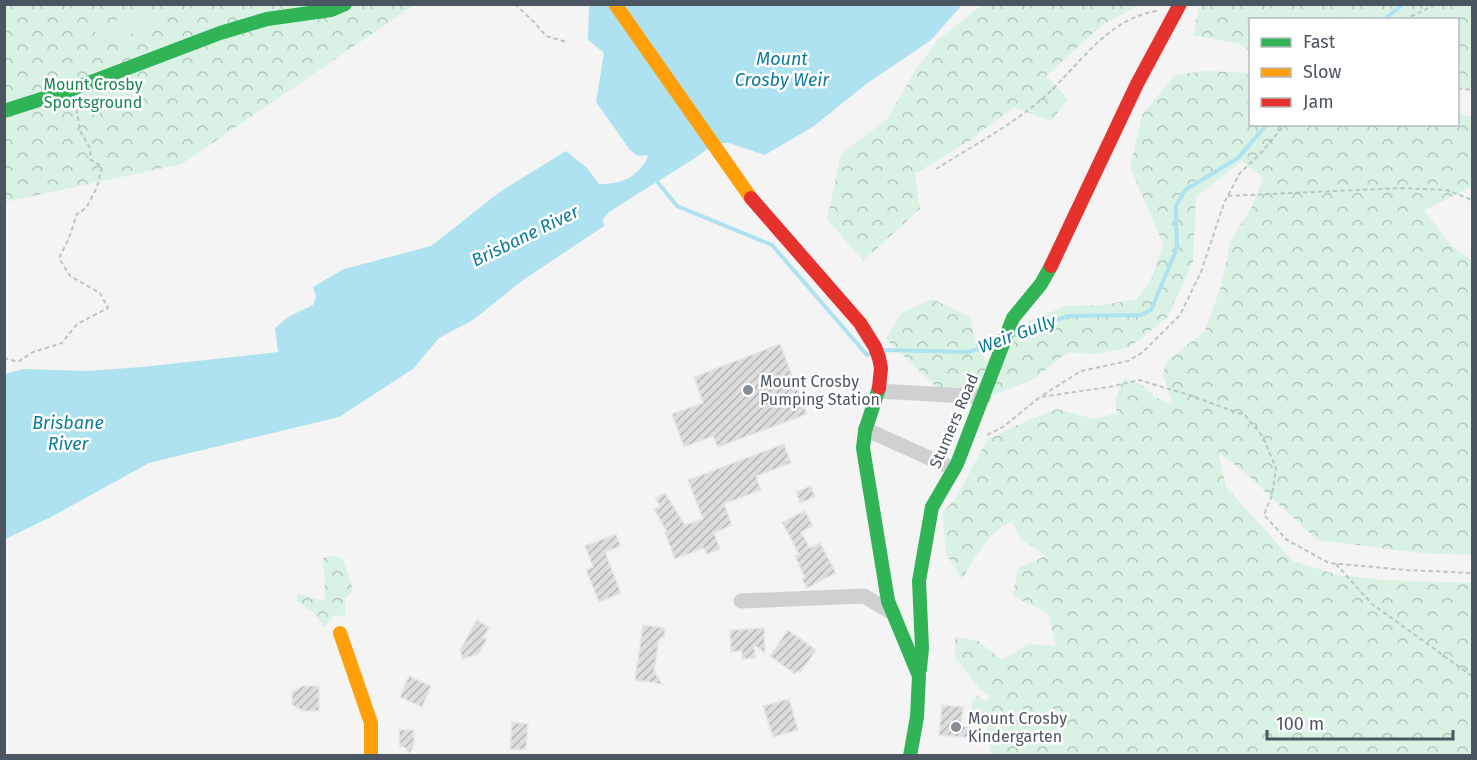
<svg xmlns="http://www.w3.org/2000/svg" width="1477" height="760" font-family="'Fira Sans',sans-serif">
<defs>
<pattern id="forest-crowns" width="20" height="18" patternUnits="userSpaceOnUse" patternTransform="scale(1.5)"><rect width="20" height="18" fill="#d9f2e3"/><path d="M2 6a3 3 0 1 1 6 0M12 15a3 3 0 1 1 6 0" fill="none" stroke="#b2c7bb"/></pattern>
<pattern id="building-hatch" width="6" height="6" patternUnits="userSpaceOnUse" patternTransform="scale(1.5)"><rect width="6" height="6" fill="#ddddde"/><path d="M-1 1l2-2M0 6l6-6M5 7l2-2" fill="none" stroke="#b5b6b7"/></pattern>
</defs>
<rect width="100%" height="100%" fill="#f4f4f4"/>
<!-- forest -->
<g fill="url(#forest-crowns)">
<path d="M4 5H414L182 164 5 202Z"/>
<path d="M982 5H1139L1102 25 1046 76 1068 99 1051 121 1014 107 969 141 915 174 920 209 863 261 827 219 841 154 887 119 915 71 938 40Z"/>
<path d="M1199 5H1472V90L1458 87V20H1250V52L1240 44 1194 35Z"/>
<path d="M1206 71 1250 73V124H1458V114L1472 117V187L1424 210 1451 245 1472 261V555L1420 553 1317 540 1244 472 1218 452 1226 487 1293 561 1338 575 1383 580 1472 583V755H991L986 726 975 719 971 703 977 696 986 701 990 696 978 687 955 657V637L978 641 1002 660 1028 644 1056 646 1048 613 1013 596 1018 568 1046 556 1021 539 1012 522C989 529 974 560 962 579L946 554 942 513 956 498 987 440 1017 425 1057 409 1094 419 1117 413 1115 400 1124 378 1141 384 1155 397 1173 405 1163 375 1166 362 1205 331 1221 286 1231 240 1253 205 1263 178 1242 161 1196 197 1193 262 1167 318 1128 348 1094 354 1068 352 1032 380 958 408 886 339 901 313 932 299 970 317 976 341 986 362 1022 324 1066 306 1103 305 1137 299 1151 280 1163 244 1130 167 1142 115 1175 75Z"/>
<path d="M332 556 341 558 344 562 353 590 345 599V616L334 615 324 627 313 612 297 601V593L323 601 326 597C322 589 326 586 325 578 324 569 321 567 323 558Z"/>
</g>
<!-- pitch -->
<path fill="#d9f2e3" d="M147 11 152 28 99 44 94 27Z"/>
<!-- water -->
<path fill="#aee2f0" d="M589 5H962L931 40 865 85 814 126 765 155 729 143H716L695 158 609 212 603 219 604 226 523 280 473 320 439 338 413 369 339 417 149 463 51 517 5 539V374L23 369 87 371 142 367 278 352 275 328 288 317 313 305 316 297 313 287 344 269 431 246 501 191 566 151 587 168 599 184C622 184 637 178 648 157L646 155 638 156 630 150 596 102 604 53 588 40Z"/>
<g fill="none" stroke-linecap="round" stroke-linejoin="round">
<!-- stream -->
<g stroke="#aee2f0" stroke-width="4">
<path d="M1384 20 1403 4"/>
<path d="M655 179 677 206 772 245 867 355 870 354"/>
<path d="M1015 335 1068 316 1141 315 1151 310 1177 248 1176 206 1185 190 1238 158 1267 124"/>
<path d="M883 350 969 352 997 342"/>
</g>
</g>
<!-- building -->
<g fill="url(#building-hatch)" stroke="#e5e6e7" stroke-width="1.5">
<path d="M780 344 807 414 718 447 713 436 684 447 672 414 703 403 694 377Z"/>
<path d="M784 444 791 463 756 476 761 490 724 504 732 525 714 533 720 549 707 554 704 548 675 559 665 533 667 532 654 509 660 506 655 498 665 493 685 525 703 519 688 480Z"/>
<path d="M811 486 815 497 800 503 796 492Z"/>
<path d="M805 511 813 526 801 532 810 548 820 543 836 573 807 588 802 579 805 578 795 556 799 554 782 522Z"/>
<path d="M616 534 621 546 605 552 621 593 599 602 586 570 593 567 585 546Z"/>
<path d="M477 620 489 627 483 638 487 639 478 654 463 659 460 650Z"/>
<path d="M643 625 665 628 664 637 659 639 654 671 662 684 635 680Z"/>
<path d="M764 628 765 653 754 645 755 658 742 659V651L731 652 730 630Z"/>
<path d="M788 630 816 650 800 673 797 671 795 674 770 656Z"/>
<path d="M409 676 431 686 422 707 400 697Z"/>
<path d="M302 686H319V711H303L292 705V692Z"/>
<path d="M789 699 798 730 773 737 763 706Z"/>
<path d="M942 705 963 707 961 726 972 728 971 738 939 735Z"/>
<path d="M512 722 528 724 526 750 510 749Z"/>
<path d="M399 730H414V745L410 753 404 747H400Z"/>
</g>
<g fill="none" stroke-linecap="round" stroke-linejoin="round">
<!-- path -->
<g stroke="#bcc7c4" stroke-width="2" stroke-dasharray="4.5 3" stroke-linecap="butt">
<path d="M515 4 534 22 546 36 567 42"/>
<path d="M1404 20 1437 4"/>
<path d="M1458 88 1472 90"/>
<path d="M936 169C969 148 1005 129 1036 104 1075 73 1103 19 1157 11"/>
<path d="M1228 196 1400 188 1447 190 1472 200"/>
<path d="M4 358 18 362 33 352 62 343 77 324 108 308 100 293 70 276 59 258 69 238 77 214 86 208 91 199 97 187 102 167 91 160 90 148 80 131 76 106"/>
<path d="M1043 395 1081 371 1128 361 1143 352 1180 315 1201 272 1224 203 1240 173 1262 152 1285 124"/>
<path d="M987 435 1003 427 1040 397 1109 387 1139 380 1189 395 1246 416 1263 437 1276 468 1272 495 1264 515 1287 540 1329 563 1406 570 1472 573"/>
<path d="M1336 564 1372 604 1472 676"/>
</g>
<!-- street -->
<g stroke="#ced0d2" stroke-width="15">
<path d="M878 391 984 397"/>
<path d="M865 429 954 469"/>
<path d="M741 601 864 596 893 613"/>
</g>
<!-- fast -->
<g stroke="#30b455" stroke-width="14">
<path d="M4 111 70 90 220 33 267 19 331 10 345 4"/>
<path d="M879 388 865 431 863 448 888 601 919 676 917 717 910 756"/>
<path d="M920 669 922 648 919 581 932 507 957 464 1013 318 1041 284 1051 266"/>
</g>
<!-- slow -->
<g stroke="#ff9f0a" stroke-width="14">
<path d="M615 4 751 198"/>
<path d="M340 633 371 723V756"/>
</g>
<!-- jam -->
<g stroke="#e5322d" stroke-width="14">
<path d="M751 198 860 323 875 347 879 358 881 368 879 388"/>
<path d="M1051 266 1137 84 1180 4"/>
</g>
</g>
<!-- markers -->
<g fill="#868d94" stroke="#fff" stroke-width="2">
<circle cx="748" cy="390" r="6"/>
<circle cx="956" cy="727" r="6"/>
</g>
<g text-anchor="middle" dominant-baseline="central" stroke-width="5" stroke-linejoin="round" paint-order="stroke">
<!-- park labels -->
<g font-size="16" fill="#17864f" stroke="#fff">
<text x="93" y="84">Mount Crosby<tspan x="93" dy="18">Sportsground</tspan></text>
</g>
<!-- poi labels -->
<g font-size="16" fill="#4a5661" stroke="#fff" text-anchor="start">
<text x="760" y="381">Mount Crosby<tspan x="760" dy="18">Pumping Station</tspan></text>
<text x="968" y="718">Mount Crosby<tspan x="968" dy="18">Kindergarten</tspan></text>
</g>
<!-- street labels -->
<g font-size="16" fill="#4a5661" stroke="#fff">
<text transform="translate(954 421) rotate(-67)">Stumers Road</text>
</g>
<!-- water labels -->
<g font-size="18" font-style="italic" fill="#0c7c9b" stroke="#fff">
<text x="782" y="59">Mount<tspan x="782" dy="21">Crosby Weir</tspan></text>
<text transform="translate(525 236) rotate(-26)">Brisbane River</text>
<text transform="translate(1017 334) rotate(-20)">Weir Gully</text>
<text x="68" y="423">Brisbane<tspan x="68" dy="21">River</tspan></text>
</g>
</g>
<!-- border -->
<rect width="1477" height="760" fill="none" stroke="#4a5661" stroke-width="12"/>
<!-- legend -->
<rect x="1249" y="18" width="210" height="108" fill="#ffffff" stroke="#b7bbc0" stroke-width="1.5"/>
<rect x="1261" y="38" width="30" height="9" fill="#30b455" stroke="#b7bbc0" stroke-width="1.5"/>
<text x="1303" y="48" font-size="18" fill="#4a5661">Fast</text>
<rect x="1261" y="68" width="30" height="9" fill="#ff9f0a" stroke="#b7bbc0" stroke-width="1.5"/>
<text x="1303" y="78" font-size="18" fill="#4a5661">Slow</text>
<rect x="1261" y="98" width="30" height="9" fill="#e5322d" stroke="#b7bbc0" stroke-width="1.5"/>
<text x="1303" y="108" font-size="18" fill="#4a5661">Jam</text>
<!-- scale -->
<path d="M1267 730v9h186v-9" fill="none" stroke="#4a5661" stroke-width="3"/>
<text x="1276" y="730" font-size="18" fill="#4a5661" stroke="#ffffff" stroke-width="4.5" paint-order="stroke">100 m</text>
</svg>
